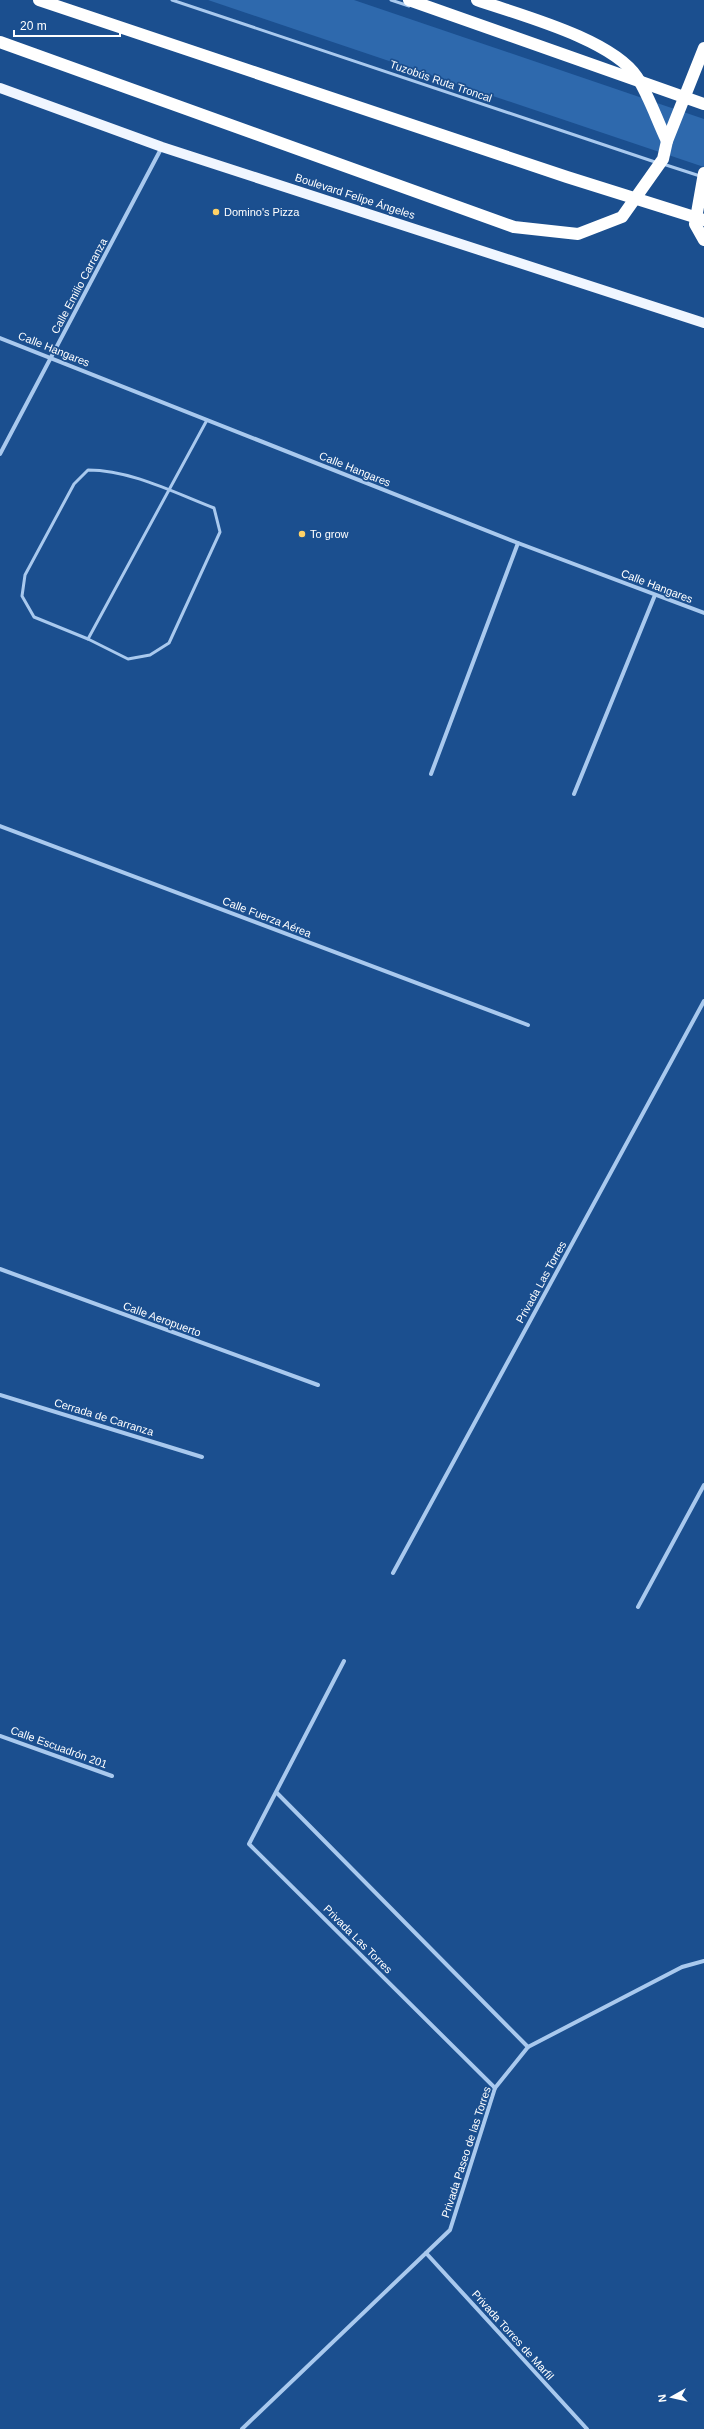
<svg xmlns="http://www.w3.org/2000/svg" width="704" height="2429" font-family="Helvetica,sans-serif">
<rect width="100%" height="100%" fill="#1b4f8f"/>
<!-- green -->
<path fill="#2e69ad" d="M208 0H354L704 119V167Z"/>
<g fill="none" stroke-linecap="round" stroke-linejoin="round">
<!-- lane -->
<g stroke="#a9c9ee" stroke-width="3">
<path d="M172 0 658 163"/>
<path d="M391 0 409 6"/>
<path d="M663 164 700 176"/>
<path d="M88 470C131 470 175 493 214 508L220 532 169 643 150 655 128 659 88 639 34 617 22 596 25 575 74 484Z"/>
<path d="M88 639 207 420"/>
</g>
<!-- street -->
<g stroke="#a9c9ee" stroke-width="4">
<path d="M0 338 518 543 704 613"/>
<path d="M0 454 162 147"/>
<path d="M431 774 518 543"/>
<path d="M574 794 655 595"/>
<path d="M0 826 528 1025"/>
<path d="M0 1269 318 1385"/>
<path d="M0 1395 202 1457"/>
<path d="M393 1573 704 1001"/>
<path d="M638 1607 704 1485"/>
<path d="M344 1661 249 1844 495 2088"/>
<path d="M0 1736 112 1776"/>
<path d="M277 1793 528 2047"/>
<path d="M426 2253 587 2429"/>
<path d="M242 2429 450 2230 495 2088 528 2047 682 1967 704 1961"/>
</g>
<!-- primary -->
<path stroke="#f0f6ff" stroke-width="10" d="M0 88 162 147 704 323"/>
<!-- highway -->
<g stroke="#fff" stroke-width="12">
<path d="M39 0 567 177 704 220"/>
<path d="M409 0 704 104"/>
</g>
<!-- highway-bridge -->
<g stroke="#fff" stroke-width="12">
<path d="M477 0C520 15 612 39 637 77 649 96 657 120 667 141"/>
<path d="M0 42 514 227 578 234 622 217 663 159 667 141 704 48"/>
<path d="M704 173 695 224 704 240"/>
</g>
</g>
<!-- markers -->
<g fill="#ffd166" stroke="#1b4f8f" stroke-width="1.5">
<circle cx="216" cy="212" r="4"/>
<circle cx="302" cy="534" r="4"/>
</g>
<g text-anchor="middle" dominant-baseline="central" stroke-width="3.5" stroke-linejoin="round" paint-order="stroke">
<!-- street labels -->
<g font-size="11" fill="#fff" stroke="#1b4f8f">
<text transform="translate(441 81) rotate(19)">Tuzobús Ruta Troncal</text>
<text transform="translate(355 196) rotate(18)">Boulevard Felipe Ángeles</text>
<text transform="translate(79 286) rotate(-62)">Calle Emilio Carranza</text>
<text transform="translate(54 349) rotate(22)">Calle Hangares</text>
<text transform="translate(355 469) rotate(22)">Calle Hangares</text>
<text transform="translate(657 586) rotate(21)">Calle Hangares</text>
<text transform="translate(267 917) rotate(21)">Calle Fuerza Aérea</text>
<text transform="translate(541 1282) rotate(-61)">Privada Las Torres</text>
<text transform="translate(162 1319) rotate(20)">Calle Aeropuerto</text>
<text transform="translate(104 1417) rotate(17)">Cerrada de Carranza</text>
<text transform="translate(59 1747) rotate(20)">Calle Escuadrón 201</text>
<text transform="translate(358 1939) rotate(45)">Privada Las Torres</text>
<text transform="translate(466 2152) rotate(-72)">Privada Paseo de las Torres</text>
<text transform="translate(513 2335) rotate(48)">Privada Torres de Marfil</text>
</g>
<!-- poi labels -->
<g font-size="11" fill="#fff" stroke="#1b4f8f" text-anchor="start">
<text x="224" y="212">Domino's Pizza</text>
<text x="310" y="534">To grow</text>
</g>
</g>
<!-- north arrow -->
<g transform="translate(672 2397) rotate(262)" stroke="#1b4f8f" stroke-width="3" paint-order="stroke">
<path d="M0-3L7 15L0 10L-7 15Z" fill="#ffffff"/>
<text y="-6" font-size="11" font-weight="bold" text-anchor="middle" fill="#ffffff">N</text>
</g>
<!-- scale -->
<path d="M14 30v6h106v-6" fill="none" stroke="#ffffff" stroke-width="2"/>
<text x="20" y="30" font-size="12" fill="#ffffff" stroke="#1b4f8f" stroke-width="3" paint-order="stroke">20 m</text>
</svg>
